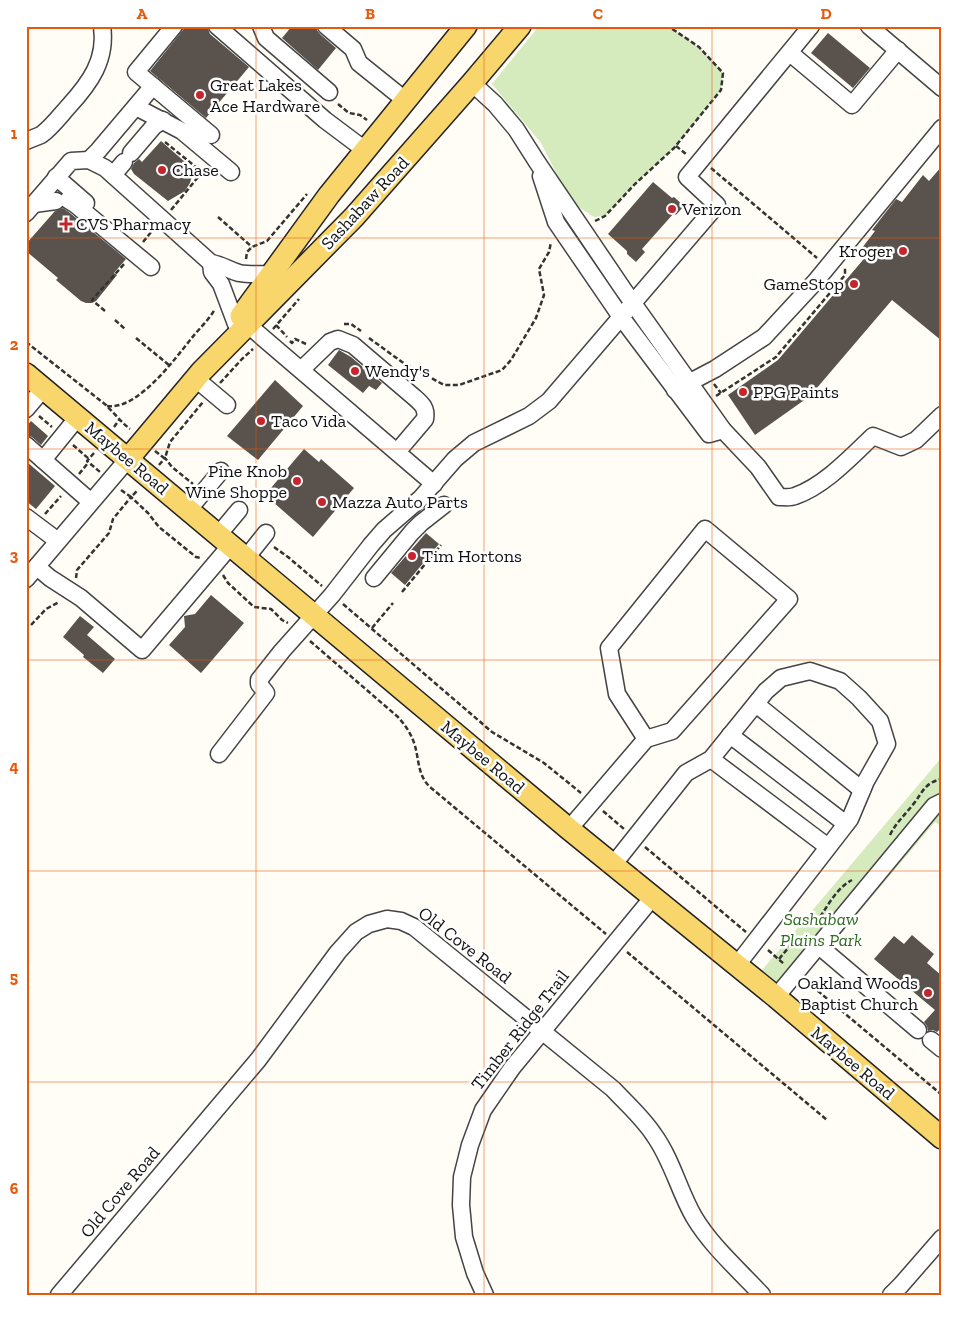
<svg xmlns="http://www.w3.org/2000/svg" width="968" height="1321" font-family="'Zilla Slab',serif">
<rect width="100%" height="100%" fill="#fffdf5"/>
<!-- green -->
<g fill="#d5ebbd">
<path d="M539 26H668L699 47 723 73 721 90 674 148 635 184 605 216 594 217 571 202 541 143 492 84Z"/>
<path d="M942 757V827L935 822 790 994 762 970Z"/>
</g>
<!-- building -->
<g fill="#5a524d">
<path d="M186 26H207L210 34 249 67 206 118 150 71Z"/>
<path d="M292 26H316L317 30 320 34 336 48 318 70 282 38Z"/>
<path d="M828 33 870 68 853 88 811 53Z"/>
<path d="M161 141 193 169 190 174 192 176 190 183 185 191 168 201 134 174 131 169 134 163 139 159 142 162Z"/>
<path d="M942 166V341L892 300 810 396 755 435 728 395 778 360 868 254 862 248 875 231 872 230 896 199 902 202 923 175 929 181Z"/>
<path d="M653 182 672 198 674 197 684 206 676 215 674 213 642 249 645 252 636 262 627 254V251L608 234Z"/>
<path d="M63 208 70 213 126 259 114 273 117 275 96 301 92 303H86L81 301 56 280 58 278 26 251V244L55 211Z"/>
<path d="M339 350 351 357 382 383 376 390 369 386 363 393 328 365Z"/>
<path d="M275 380 303 406 258 460 227 436Z"/>
<path d="M31 421 48 436 41 445 32 437 26 435V427Z"/>
<path d="M304 449 319 462 321 459 354 488 313 537 265 495Z"/>
<path d="M26 459 28 460 27 462 55 486 36 509 26 501Z"/>
<path d="M426 533 439 544 405 585 391 573Z"/>
<path d="M211 595 244 623 201 673 169 645 185 627 184 616 195 614Z"/>
<path d="M80 616 94 627 87 635 115 659 103 673 83 657 84 655 63 637Z"/>
<path d="M912 935 934 954 927 963 942 976V1027L937 1032 933 1030 928 1031 927 1026 924 1022 935 1010 874 959 894 936 904 944Z"/>
</g>
<g fill="none" stroke-linecap="round" stroke-linejoin="round">
<!-- minor casing -->
<g stroke="#444" stroke-width="19">
<g id="minor">
<path d="M174 26 136 72 211 135"/>
<path d="M217 26 325 120 365 150"/>
<path d="M261 26 266 38 329 92"/>
<path d="M326 26 353 49 359 63 405 100"/>
<path d="M869 26 942 88"/>
<path d="M790 53 852 105 898 50"/>
<path d="M472 83 495 104 516 129 537 162 623 289 723 430 758 467 779 497C784 497 790 498 795 496 824 486 851 457 873 436L901 447 916 440 942 415"/>
<path d="M136 107 182 131 231 172"/>
<path d="M26 141C31 139 36 137 41 135 51 128 60 116 68 107 90 83 107 60 102 26"/>
<path d="M131 153 154 126 163 120"/>
<path d="M89 160 98 151 153 86"/>
<path d="M113 175 124 162"/>
<path d="M541 176 556 222 621 317 709 434 723 430"/>
<path d="M56 177 86 203"/>
<path d="M68 200 76 205 151 267"/>
<path d="M34 204 56 201"/>
<path d="M26 213 71 161 89 160 105 168 211 263C223 265 228 270 239 273 249 275 261 274 272 274"/>
<path d="M211 263 212 272 221 284 236 324"/>
<path d="M248 325 434 484"/>
<path d="M301 370 330 342 338 339 353 345 414 397C422 404 427 408 425 419L397 452"/>
<path d="M196 379 227 405"/>
<path d="M675 390 715 369 764 337 815 282 942 128"/>
<path d="M26 409 43 389"/>
<path d="M26 445 91 502"/>
<path d="M43 460 78 417"/>
<path d="M189 509 221 471"/>
<path d="M26 517 58 541"/>
<path d="M219 534 239 510"/>
<path d="M246 558 266 533"/>
<path d="M37 567 50 578 81 598 142 650 231 545"/>
<path d="M374 578 412 532 421 523 444 505"/>
<path d="M26 579 128 459"/>
<path d="M756 704 862 790"/>
<path d="M730 735 846 824"/>
<path d="M219 754 266 693 259 684V680L282 651 332 595 371 545 384 530 421 498 455 459 474 443 529 416 549 401 717 205 687 177 811 26"/>
<path d="M711 759 828 847"/>
<path d="M569 829 646 739 617 694 609 648 705 529 789 599 672 731 646 739"/>
<path d="M613 865 686 773 711 759 766 691 781 678 810 671 840 681 859 698 880 721 887 744 866 781 850 819 737 965"/>
<path d="M819 946 918 1030"/>
<path d="M776 997 934 806 942 802"/>
<path d="M931 1040 942 1049"/>
<path d="M59 1295 258 1060 338 952 356 932 369 924 387 919 401 921 414 927 613 1089C627 1104 643 1118 654 1135 672 1160 679 1191 694 1217 712 1247 739 1270 762 1295"/>
<path d="M485 1295 475 1273 464 1237 461 1205 462 1177 470 1145 483 1110 512 1068 653 897"/>
<path d="M891 1295 901 1285 942 1238"/>
</g>
</g>
<!-- major casing -->
<g stroke="#222" stroke-width="24">
<g id="major">
<path d="M241 316 329 195 466 26"/>
<path d="M26 374 569 829 776 997 942 1138"/>
<path d="M128 459 201 372 354 217 472 83 520 26"/>
</g>
</g>
<!-- path -->
<g stroke="#333" stroke-width="2.5" stroke-dasharray="5 2.5" stroke-linecap="butt">
<path d="M338 104 349 113 360 115 367 120"/>
<path d="M165 142 202 172"/>
<path d="M676 146 686 154"/>
<path d="M711 168 817 258"/>
<path d="M171 210 203 171"/>
<path d="M218 217 252 247"/>
<path d="M595 221 605 216 635 184 674 148 721 90 723 73 699 47 668 26"/>
<path d="M143 242 152 231"/>
<path d="M246 259 247 252 252 247 267 241 307 194"/>
<path d="M105 311 92 300 125 263"/>
<path d="M115 320 125 329"/>
<path d="M344 324H351L361 331"/>
<path d="M276 325 287 337"/>
<path d="M273 329 299 299"/>
<path d="M136 338 169 365"/>
<path d="M369 338 402 362 444 385H459L502 370 511 360 536 318 544 295 539 269 549 252 551 242"/>
<path d="M290 341 292 343 295 339 306 344"/>
<path d="M26 342 106 405C114 413 121 422 130 429"/>
<path d="M220 383 242 359 253 349"/>
<path d="M714 384 721 393"/>
<path d="M716 396 776 357 845 275V268"/>
<path d="M107 406C116 407 125 404 133 399 158 383 177 356 195 334 202 326 210 318 215 309"/>
<path d="M39 416 52 427"/>
<path d="M114 427 119 420"/>
<path d="M73 445 89 459"/>
<path d="M155 451 164 458H165L170 442 203 402"/>
<path d="M94 453 87 461 100 472"/>
<path d="M159 465 165 458 172 467 193 484"/>
<path d="M79 474 88 463"/>
<path d="M121 490 131 497 138 490"/>
<path d="M45 514 61 496"/>
<path d="M274 547 288 557 322 586"/>
<path d="M223 575 228 583 254 607 271 609 282 620 288 623"/>
<path d="M76 578 77 570 109 533 113 519 131 497 148 513 159 527 196 557 201 558"/>
<path d="M402 592 441 545"/>
<path d="M343 604 492 732 544 763 581 793"/>
<path d="M31 625 46 609 59 602"/>
<path d="M372 628 393 603"/>
<path d="M310 641 398 717C406 726 412 735 415 746 419 760 418 776 430 787L606 934"/>
<path d="M603 811 624 829"/>
<path d="M890 835C897 821 906 814 915 802 923 791 926 782 942 779"/>
<path d="M645 847 746 932"/>
<path d="M816 923C826 909 836 888 852 880"/>
<path d="M768 950 784 964"/>
<path d="M627 952 827 1120"/>
<path d="M779 959 789 947 796 941 805 937"/>
<path d="M806 981 942 1095"/>
</g>
<!-- minor -->
<use href="#minor" stroke="#fff" stroke-width="16"/>
<!-- major -->
<use href="#major" stroke="#f9d66b" stroke-width="21"/>
</g>
<!-- grid -->
<path fill="none" stroke="#e8590c" stroke-width="1" stroke-opacity="0.55" d="M256 26V1295M484 26V1295M712 26V1295M26 238H942M26 449H942M26 660H942M26 871H942M26 1082H942"/>
<!-- markers -->
<g fill="#c4262e" stroke="#fff" stroke-width="2">
<circle cx="200" cy="95" r="5"/>
<circle cx="162" cy="170" r="5"/>
<circle cx="672" cy="209" r="5"/>
<path d="M63.5 216.5h5v5h5v5h-5v5h-5v-5h-5v-5h5z"/>
<circle cx="903" cy="251" r="5"/>
<circle cx="854" cy="284" r="5"/>
<circle cx="355" cy="371" r="5"/>
<circle cx="743" cy="392" r="5"/>
<circle cx="261" cy="421" r="5"/>
<circle cx="297" cy="481" r="5"/>
<circle cx="322" cy="502" r="5"/>
<circle cx="412" cy="556" r="5"/>
<circle cx="928" cy="993" r="5"/>
</g>
<g text-anchor="middle" dominant-baseline="central" stroke-width="5" stroke-linejoin="round" paint-order="stroke">
<!-- poi labels -->
<g font-size="18" fill="#111" stroke="#fff" text-anchor="start">
<text x="210" y="85">Great Lakes<tspan x="210" dy="21">Ace Hardware</tspan></text>
<text x="172" y="170">Chase</text>
<text x="682" y="209">Verizon</text>
<text x="76" y="224">CVS Pharmacy</text>
<text x="893" y="251" text-anchor="end">Kroger</text>
<text x="844" y="284" text-anchor="end">GameStop</text>
<text x="365" y="371">Wendy's</text>
<text x="753" y="392">PPG Paints</text>
<text x="271" y="421">Taco Vida</text>
<text x="287" y="471" text-anchor="end">Pine Knob<tspan x="287" dy="21">Wine Shoppe</tspan></text>
<text x="332" y="502">Mazza Auto Parts</text>
<text x="422" y="556">Tim Hortons</text>
<text x="918" y="983" text-anchor="end">Oakland Woods<tspan x="918" dy="21">Baptist Church</tspan></text>
</g>
<!-- street labels -->
<g font-size="18" fill="#111" stroke="#fff">
<text transform="translate(365 203) rotate(-47)">Sashabaw Road</text>
<text transform="translate(127 458) rotate(40)">Maybee Road</text>
<text transform="translate(483 757) rotate(40)">Maybee Road</text>
<text transform="translate(465 945) rotate(38)">Old Cove Road</text>
<text transform="translate(520 1030) rotate(-52)">Timber Ridge Trail</text>
<text transform="translate(853 1063) rotate(40)">Maybee Road</text>
<text transform="translate(120 1192) rotate(-50)">Old Cove Road</text>
</g>
<!-- park labels -->
<g font-size="18" font-style="italic" fill="#2f6b1f" stroke="#fff">
<text x="821" y="919">Sashabaw<tspan x="821" dy="21">Plains Park</tspan></text>
</g>
</g>
<!-- border -->
<rect width="968" height="1321" fill="none" stroke="#ffffff" stroke-width="55"/>
<rect x="28" y="28" width="912" height="1266" fill="none" stroke="#e8590c" stroke-width="2"/>
<g font-size="16" text-anchor="middle" font-weight="bold" fill="#e8590c">
<text x="142" y="19">A</text>
<text x="370" y="19">B</text>
<text x="598" y="19">C</text>
<text x="826" y="19">D</text>
<text x="14" y="139">1</text>
<text x="14" y="350">2</text>
<text x="14" y="561">3</text>
<text x="14" y="772">4</text>
<text x="14" y="983">5</text>
<text x="14" y="1194">6</text>
</g>
</svg>
